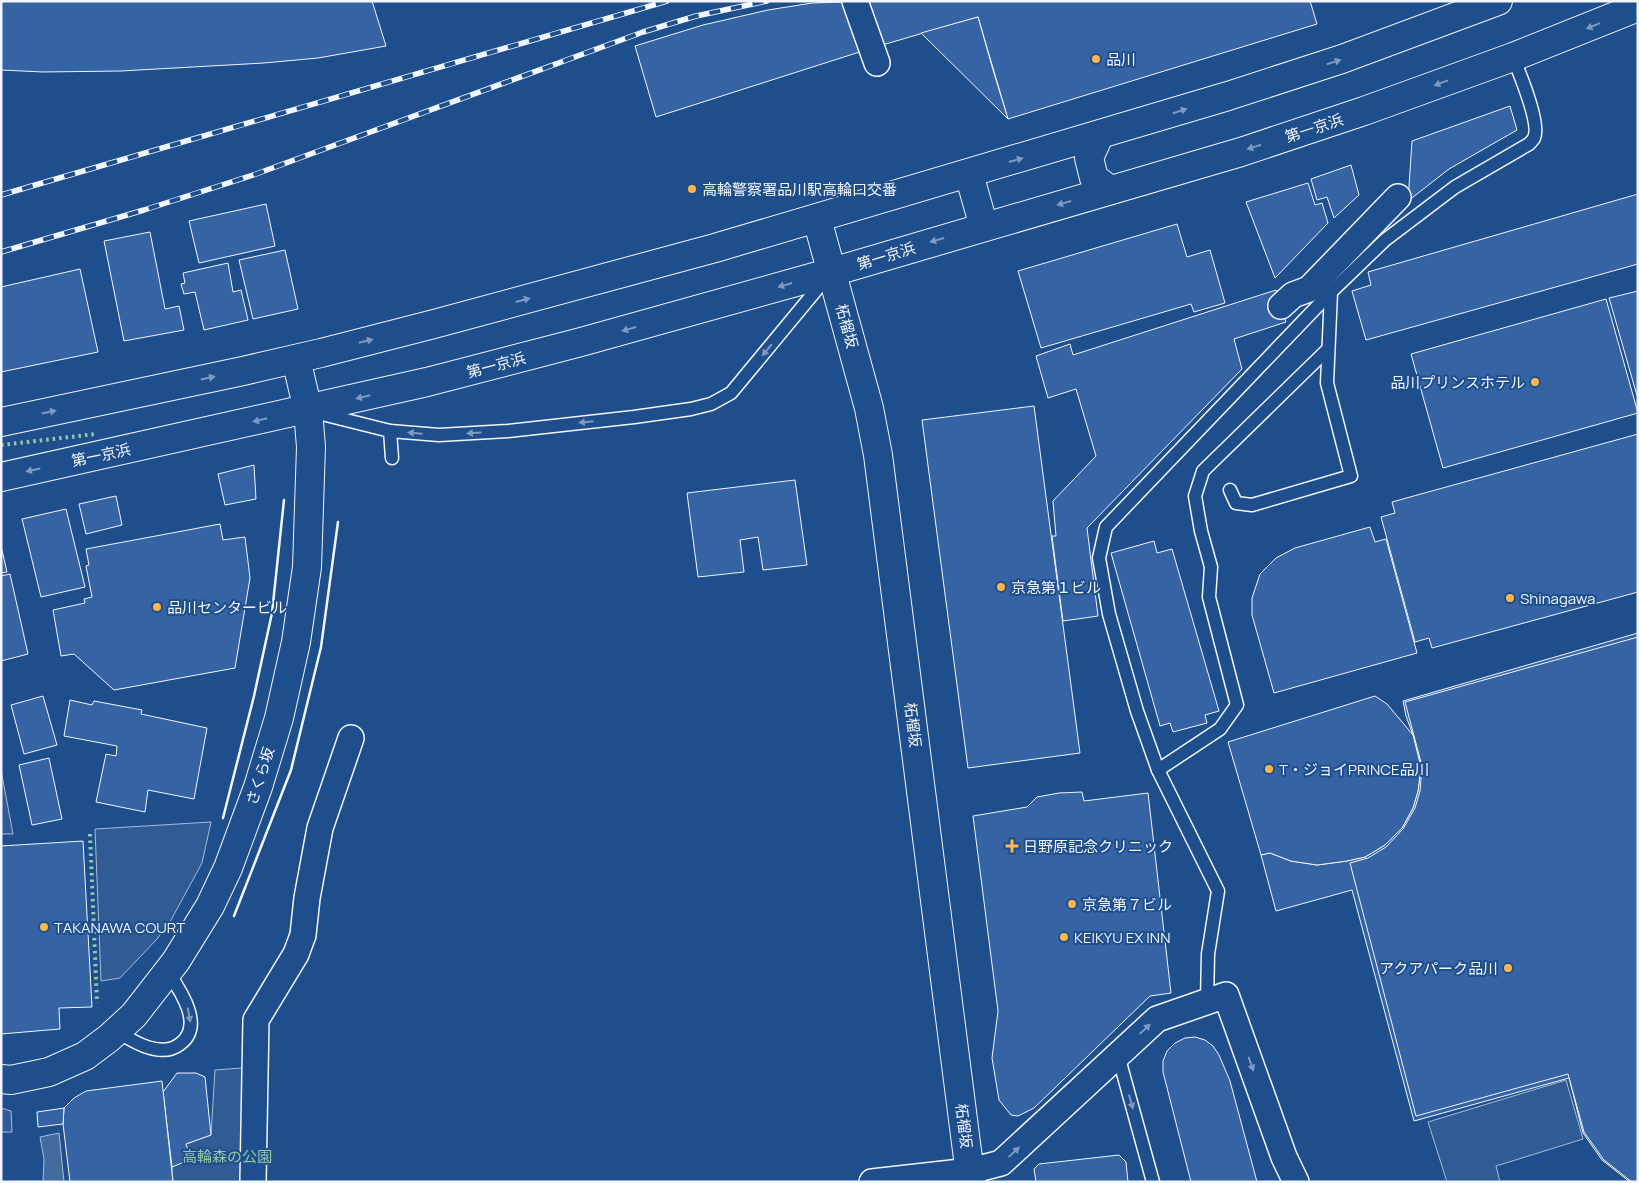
<svg xmlns="http://www.w3.org/2000/svg" width="1639" height="1183" font-family="Manrope,'Noto Sans JP',sans-serif">
<rect width="100%" height="100%" fill="#1f4e8c"/>
<!-- built -->
<g fill="#305b95" stroke="#a8bbd7">
<path d="M1 770 13 834H1Z"/>
<path d="M211 822 202 863 171 920 157 939 120 978 101 981 95 829Z"/>
<path d="M255 1067 253 1182H173L172 1167 190 1159 186 1144 211 1135 215 1070Z"/>
<path d="M1566 1080 1583 1139 1496 1166 1500 1182H1447L1428 1122Z"/>
<path d="M1 1108 11 1111 12 1132H1Z"/>
</g>
<!-- water -->
<path fill="#446ba0" stroke="#a8bbd7" d="M59 1133 64 1182H43L44 1159 40 1137Z"/>
<!-- building -->
<g fill="#3563a3" stroke="#f2f6ff">
<path d="M1 1H372L386 46 318 58 264 63 121 71 43 72 1 70Z"/>
<path d="M879 1H1310L1317 24 1008 119 978 17 872 48 656 117 635 46 703 25 768 10 812 3Z"/>
<path d="M978 17 993 70 1008 119 921 33Z"/>
<path d="M1510 106 1517 130 1449 169 1408 201 1412 141Z"/>
<path d="M1351 165 1359 195 1334 218 1327 197 1317 200 1311 179Z"/>
<path d="M1308 183 1315 205 1322 203 1328 223 1275 278 1246 202Z"/>
<path d="M1638 194V264L1366 340 1352 291 1371 285 1368 272Z"/>
<path d="M266 204 275 246 199 263 189 221Z"/>
<path d="M1177 224 1187 257 1210 250 1225 303 1194 312 1191 304 1041 348 1018 271Z"/>
<path d="M150 232 165 309 179 306 184 330 124 341 104 241Z"/>
<path d="M285 250 298 309 253 319 239 260Z"/>
<path d="M228 263 233 292 241 290 248 320 204 330 195 292 184 294 181 284 185 283 183 273Z"/>
<path d="M80 269 98 352 1 372V287Z"/>
<path d="M1276 290 1286 322 1234 339 1242 369 1087 528 1098 616 1063 621 1052 536H1056L1053 501 1096 456 1076 389 1048 398 1036 356 1070 344 1073 355Z"/>
<path d="M1638 291V399L1609 298Z"/>
<path d="M1606 299 1638 413 1443 468 1411 354Z"/>
<path d="M1034 406 1080 753 968 768 922 420Z"/>
<path d="M1638 434V592L1432 648 1429 638 1415 642 1381 517 1395 513 1392 502Z"/>
<path d="M254 465 256 499 225 505 218 474Z"/>
<path d="M795 480 807 565 763 570 758 537 740 540 744 572 698 577 687 493Z"/>
<path d="M116 496 122 525 86 534 79 504Z"/>
<path d="M66 509 85 587 41 597 22 519Z"/>
<path d="M220 524 223 540 245 537 250 578 235 668 114 690 74 654 61 656 53 610 85 603 84 599 92 597 86 566 89 565 86 549Z"/>
<path d="M1370 527 1375 542 1386 539 1417 653 1274 693 1252 615V598L1260 574 1276 558 1295 548Z"/>
<path d="M1154 541 1157 553 1172 549 1219 711 1205 715 1207 723 1173 732 1170 723 1160 726 1111 553Z"/>
<path d="M1 546 7 572 1 573Z"/>
<path d="M10 574 28 654 1 661V576Z"/>
<path d="M1638 633V1182H1630L1602 1160 1583 1133 1569 1078 1414 1121 1352 890 1276 911 1261 855 1270 853 1291 861 1317 865 1347 861 1365 857 1385 845 1402 828 1413 808 1418 791 1421 767 1413 735 1406 716 1403 701Z"/>
<path d="M1638 637V1182H1632L1604 1160 1584 1132 1568 1074 1416 1116 1350 863 1368 858 1386 847 1403 829 1415 808 1420 791 1422 766 1405 702Z"/>
<path d="M43 696 57 745 24 754 11 705Z"/>
<path d="M1375 696 1387 704 1413 735 1421 767 1418 791 1413 808 1402 828 1385 845 1365 857 1347 861 1317 865 1291 861 1270 853 1261 855 1228 742Z"/>
<path d="M70 700 92 705 94 701 142 710 141 714 207 728 194 799 148 790 145 812 96 802 106 754 116 756 117 746 64 736Z"/>
<path d="M49 758 62 819 32 825 19 765Z"/>
<path d="M1082 792 1084 801 1148 793 1171 993 1150 996 1034 1108 1018 1116 1011 1115 999 1100 992 1058 998 1011 973 816 1027 807 1037 797 1059 793Z"/>
<path d="M83 841 92 1007 59 1008 60 1029 1 1034V846Z"/>
<path d="M1195 1037 1205 1040 1213 1046 1219 1055 1230 1081 1257 1182H1191L1163 1072V1061L1167 1051 1175 1043 1185 1038Z"/>
<path d="M177 1073H196L205 1077 211 1135 186 1144 191 1159 172 1167 163 1092Z"/>
<path d="M162 1081 173 1182H70L63 1124 64 1108 74 1098 86 1091Z"/>
<path d="M64 1108 63 1124 38 1127 37 1112Z"/>
<path d="M1119 1155 1126 1162 1128 1182H1036L1034 1169 1039 1164Z"/>
</g>
<g fill="none" stroke-linecap="round" stroke-linejoin="round">
<!-- lane casing -->
<g stroke="#f2f6ff" stroke-width="15">
<g id="lane">
<path d="M318 413 390 431 439 435 508 431 634 417 691 409 711 404 731 393 827 277"/>
<path d="M390 431 392 458"/>
<path d="M1230 490 1236 503 1252 505 1351 476 1327 383 1331 292"/>
<path d="M1158 770 1220 729 1237 705 1209 597 1211 567 1201 531 1195 496 1203 471 1327 350"/>
<path d="M1207 1001 1208 954 1218 891 1158 770 1137 711 1109 614 1099 558 1106 527 1331 292 1385 240 1455 187 1529 144C1531 142 1533 140 1534 138 1541 124 1519 72 1513 57"/>
<path d="M116 1031C126 1037 137 1044 147 1047 159 1051 171 1051 180 1044 205 1026 180 990 168 972"/>
<path d="M1118 1055 1153 1182"/>
</g>
</g>
<!-- street casing -->
<g stroke="#f2f6ff" stroke-width="28">
<g id="street">
<path d="M855 1 877 63"/>
<path d="M1281 306 1293 295 1309 289 1398 197"/>
<path d="M253 1182 256 1020 296 954 303 935 307 898 320 828 351 738"/>
<path d="M872 1182 970 1171 1001 1163 1157 1019 1226 995 1284 1157 1296 1182"/>
</g>
</g>
<!-- secondary casing -->
<g stroke="#f2f6ff" stroke-width="30">
<g id="secondary">
<path d="M817 219 869 408 878 455 971 1182"/>
<path d="M1 1079 11 1080 49 1072 85 1056 109 1038 134 1015 176 961 210 906 228 868 258 787 279 718 296 642 307 567 311 447 308 410 296 359"/>
</g>
</g>
<!-- highway casing -->
<g stroke="#f2f6ff" stroke-width="30">
<g id="highway">
<path d="M1099 136 1089 158 1094 178 1110 190"/>
<path d="M969 174 984 227"/>
<path d="M1 422 243 371 321 353 434 324 715 248 1228 96 1342 59 1498 1"/>
<path d="M1 477 427 382 581 342 832 272 1241 152 1364 111 1513 57 1638 7"/>
</g>
</g>
<!-- lane -->
<use href="#lane" stroke="#1f4e8c" stroke-width="12"/>
<!-- street -->
<use href="#street" stroke="#1f4e8c" stroke-width="25"/>
<!-- secondary -->
<use href="#secondary" stroke="#1f4e8c" stroke-width="28"/>
<!-- highway -->
<use href="#highway" stroke="#1f4e8c" stroke-width="28"/>
<!-- rail casing -->
<g stroke="#f2f6ff" stroke-width="5.5">
<g id="rail">
<path d="M1 195 667 1"/>
<path d="M1 252 144 210 256 174 643 32 696 16 767 1"/>
</g>
</g>
<!-- rail -->
<use href="#rail" stroke="#1f4e8c" stroke-width="4" stroke-dasharray="11" stroke-linecap="butt"/>
<!-- hedge -->
<g stroke="#97c8a6" stroke-width="4" stroke-dasharray="2.5 4" stroke-linecap="butt">
<path d="M1 445 95 434"/>
<path d="M90 834 97 1003"/>
</g>
<!-- wall -->
<g stroke="#f2f6ff" stroke-width="2.5">
<path d="M223 818 254 696 272 613 284 500"/>
<path d="M234 916 291 770 321 647 338 522"/>
</g>
</g>
<!-- one-way arrows -->
<defs><path id="oneway-solid" d="M-6-.8H1V-3.2L6.5 0L1 3.2V.8H-6Z" transform="scale(1.25)"/></defs>
<g fill="#7e9ac0">
<use href="#oneway-solid" transform="translate(1593 26) rotate(158)"/>
<use href="#oneway-solid" transform="translate(1334 62) rotate(-18)"/>
<use href="#oneway-solid" transform="translate(1441 83) rotate(160)"/>
<use href="#oneway-solid" transform="translate(1180 111) rotate(-17)"/>
<use href="#oneway-solid" transform="translate(1254 147) rotate(162)"/>
<use href="#oneway-solid" transform="translate(1016 160) rotate(-16)"/>
<use href="#oneway-solid" transform="translate(1064 203) rotate(164)"/>
<use href="#oneway-solid" transform="translate(937 240) rotate(164)"/>
<use href="#oneway-solid" transform="translate(785 285) rotate(164)"/>
<use href="#oneway-solid" transform="translate(523 300) rotate(-15)"/>
<use href="#oneway-solid" transform="translate(629 329) rotate(164)"/>
<use href="#oneway-solid" transform="translate(366 341) rotate(-14)"/>
<use href="#oneway-solid" transform="translate(767 350) rotate(130)"/>
<use href="#oneway-solid" transform="translate(208 378) rotate(-12)"/>
<use href="#oneway-solid" transform="translate(363 397) rotate(167)"/>
<use href="#oneway-solid" transform="translate(49 412) rotate(-12)"/>
<use href="#oneway-solid" transform="translate(260 420) rotate(167)"/>
<use href="#oneway-solid" transform="translate(586 422) rotate(174)"/>
<use href="#oneway-solid" transform="translate(415 433) rotate(-175)"/>
<use href="#oneway-solid" transform="translate(474 433) rotate(176)"/>
<use href="#oneway-solid" transform="translate(33 470) rotate(168)"/>
<use href="#oneway-solid" transform="translate(189 1015) rotate(80)"/>
<use href="#oneway-solid" transform="translate(1145 1029) rotate(-43)"/>
<use href="#oneway-solid" transform="translate(1251 1064) rotate(70)"/>
<use href="#oneway-solid" transform="translate(1131 1102) rotate(74)"/>
<use href="#oneway-solid" transform="translate(1014 1152) rotate(-43)"/>
</g>
<!-- markers -->
<g fill="#ffb74d" stroke="#1f4e8c" stroke-width="2">
<circle cx="1096" cy="59" r="5"/>
<circle cx="692" cy="189" r="5"/>
<circle cx="1535" cy="382" r="5"/>
<circle cx="1001" cy="587" r="5"/>
<circle cx="1510" cy="598" r="5"/>
<circle cx="157" cy="607" r="5"/>
<circle cx="1269" cy="769" r="5"/>
<path d="M1009.5 838.5h5v5h5v5h-5v5h-5v-5h-5v-5h5z"/>
<circle cx="1072" cy="904" r="5"/>
<circle cx="44" cy="927" r="5"/>
<circle cx="1064" cy="937" r="5"/>
<circle cx="1508" cy="968" r="5"/>
</g>
<g text-anchor="middle" dominant-baseline="central" stroke-width="4" stroke-linejoin="round" paint-order="stroke">
<!-- poi labels -->
<g font-size="15" fill="#f2f6ff" stroke="#1f4e8c" text-anchor="start">
<text x="1106" y="59">品川</text>
<text x="702" y="189">高輪警察署品川駅高輪口交番</text>
<text x="1525" y="382" text-anchor="end">品川プリンスホテル</text>
<text x="1011" y="587">京急第１ビル</text>
<text x="1520" y="598">Shinagawa</text>
<text x="167" y="607">品川センタービル</text>
<text x="1279" y="769">T・ジョイPRINCE品川</text>
<text x="1023" y="846">日野原記念クリニック</text>
<text x="1082" y="904">京急第７ビル</text>
<text x="54" y="927">TAKANAWA COURT</text>
<text x="1074" y="937">KEIKYU EX INN</text>
<text x="1498" y="968" text-anchor="end">アクアパーク品川</text>
</g>
<!-- street labels -->
<g font-size="15" fill="#f2f6ff" stroke="#1f4e8c">
<text transform="translate(1314 128) rotate(-18)">第一京浜</text>
<text transform="translate(886 256) rotate(-17)">第一京浜</text>
<text transform="translate(847 326) rotate(75)">柘榴坂</text>
<text transform="translate(496 365) rotate(-15)">第一京浜</text>
<text transform="translate(101 455) rotate(-12)">第一京浜</text>
<text transform="translate(913 725) rotate(83)">柘榴坂</text>
<text transform="translate(260 776) rotate(-72)">さくら坂</text>
<text transform="translate(964 1126) rotate(83)">柘榴坂</text>
</g>
<!-- park labels -->
<g font-size="15" fill="#97c8a6" stroke="#1f4e8c">
<text x="227" y="1156">高輪森の公園</text>
</g>
</g>
<!-- border -->
<rect width="1639" height="1183" fill="none" stroke="#f2f6ff" stroke-width="5"/>
</svg>
